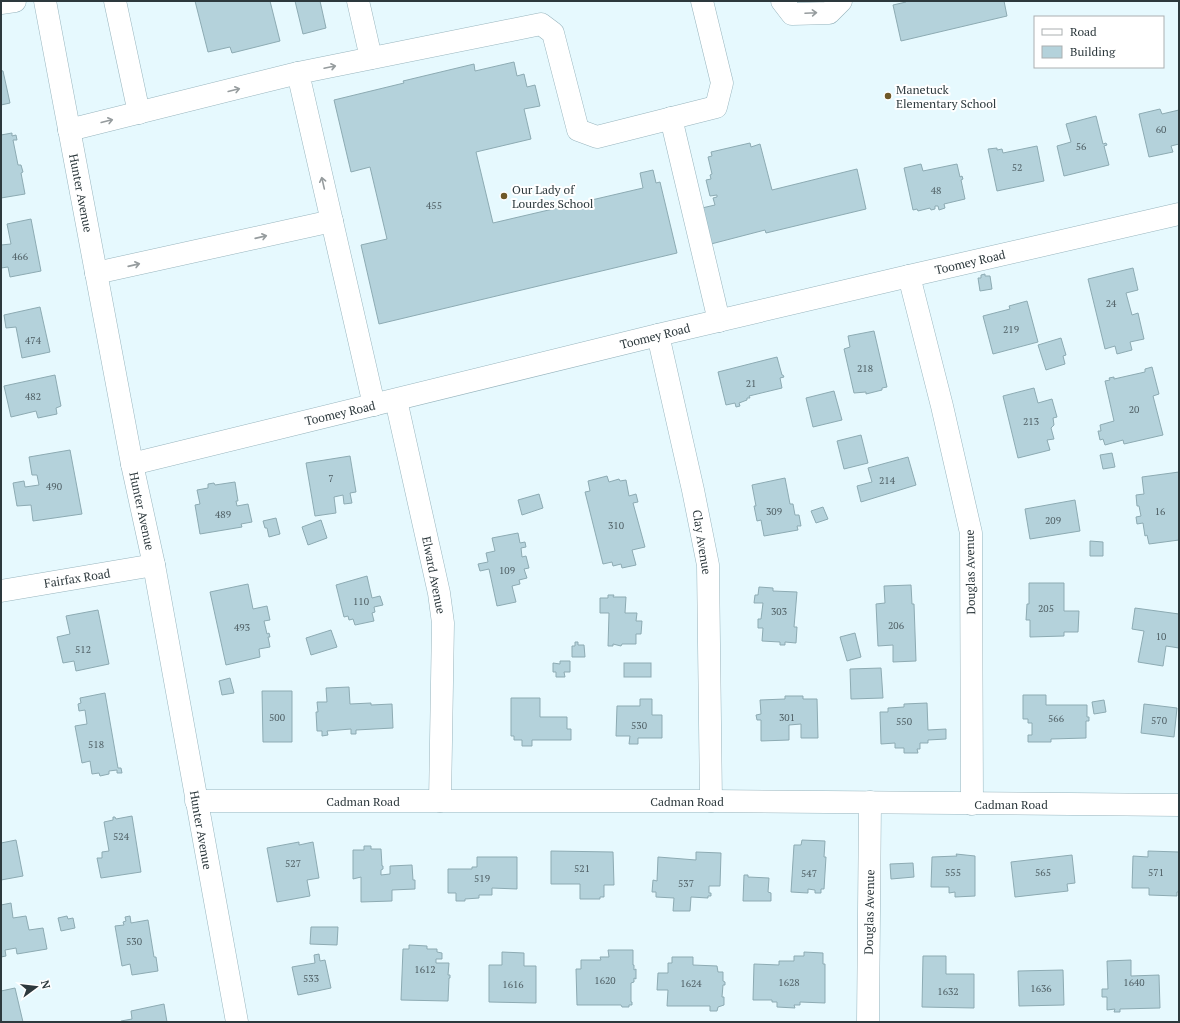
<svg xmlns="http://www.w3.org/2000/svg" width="1180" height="1023" font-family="'PT Serif',serif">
<rect width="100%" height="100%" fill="#e6f9fe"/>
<!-- building -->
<g fill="#b4d2db" stroke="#8dabb3">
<path d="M195 1H270L280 41 232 53 230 47 208 52Z"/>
<path d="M295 1H320L326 28 303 34Z"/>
<path d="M906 1H1004L1007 16 901 41 893 5 906 2Z"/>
<path d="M514 62 517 76 524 74 527 87 535 85 540 106 524 109 531 139 476 152 493 223 643 188 640 173 653 170 656 183 660 182 677 253 379 324 361 245 387 239 370 167 351 172 334 100 404 83 403 81 474 64 475 71Z"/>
<path d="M1 68 2 71H3L10 103 1 105Z"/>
<path d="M1160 109 1162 114 1179 110V144L1171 146 1173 152 1149 157 1139 114Z"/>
<path d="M1096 116 1103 144 1106 143 1107 145 1104 146 1109 165 1064 176 1057 146 1071 142 1066 124Z"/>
<path d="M12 133V136L16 135 17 140H13L18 165H21L23 172 21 173 25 194 1 198V135Z"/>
<path d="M750 143 751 147 760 144 772 190 857 169 866 209 766 233 765 230 711 244 702 208 715 205 713 198 717 197V195L710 196 706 180 711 179 710 175 712 174 708 157 712 156 711 152Z"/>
<path d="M1037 146 1044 181 997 191 988 149 997 148V150L1002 149 1003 153Z"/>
<path d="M921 164 923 171 957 164 960 177 962 176 963 179 961 180 965 199 944 204 945 208 939 210 938 206H935V209L931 210 930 208 918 211 917 209 913 210 904 168Z"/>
<path d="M31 219 41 271 10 277 8 267 1 268V245L11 244 7 224Z"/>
<path d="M1133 268 1138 290 1126 293 1132 315 1138 313 1144 339 1130 342 1132 350 1117 354 1115 346 1105 349 1088 279Z"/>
<path d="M985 274V276H990L992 289 980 291 978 278H981V275Z"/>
<path d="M1027 301 1038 342 993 354 983 316 1010 309 1009 306Z"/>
<path d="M40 307 50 352 22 358 16 327 6 328 4 315Z"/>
<path d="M874 331 887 387 882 388V390L866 394V392L854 393 844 349 850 347 848 336Z"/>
<path d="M1061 338 1066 355 1063 356 1065 364 1046 370 1038 345Z"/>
<path d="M777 357 782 375H783L784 377 780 378 782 388 749 396 750 398H747V400L739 403 740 406 736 407 735 403 726 405 718 372Z"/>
<path d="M1152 367 1159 394 1153 396 1163 435 1124 444 1123 440 1105 445 1103 439 1100 440 1098 431H1101L1100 425 1114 421 1105 381 1110 380 1109 378 1114 377V379L1145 372V369Z"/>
<path d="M55 375 61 406 56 408 57 414 38 418 36 411 11 417 4 386Z"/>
<path d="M1034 388 1038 403 1052 399 1057 417 1053 418 1054 425 1051 428 1054 439 1047 440 1050 450 1018 458 1003 396Z"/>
<path d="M834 391 842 420 813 427 806 398Z"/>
<path d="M861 435 868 463 844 469 837 441Z"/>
<path d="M70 450 82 514 33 521 31 505 17 506 13 483 24 481 25 487 39 485 37 475H32L29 457Z"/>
<path d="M1112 453 1115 467 1103 469 1100 455Z"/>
<path d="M350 456 356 492 350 493 352 503 344 504 343 495 334 497 336 513 315 516 306 463Z"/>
<path d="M908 457 916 485 861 502 857 486 872 482 868 468Z"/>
<path d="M1179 472V540L1149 544 1147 535 1145 536 1143 523 1137 524 1136 517 1141 516 1139 506H1137L1136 495 1144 494 1142 477Z"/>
<path d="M607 476 609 482 619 479 620 481 626 480 629 496 636 494 638 502 633 503 645 547 632 550 636 565 622 568 621 564 613 566 612 562 603 564 585 492 590 491 588 481Z"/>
<path d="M785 478 790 504H793L795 515H799L801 526H797L798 530 764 536 761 520 757 521 754 506H756L752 485Z"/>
<path d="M235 482 238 501H236L237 506 248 504 252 522 241 524 242 527 200 534 195 505 200 504 197 490 208 488V484L214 483 215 485Z"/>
<path d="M539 494 543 508 522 515 518 500Z"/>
<path d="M1075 500 1080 531 1030 539 1025 509Z"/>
<path d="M823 507 828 519 816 523 811 511Z"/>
<path d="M276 518 280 534 269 537 267 528H265L263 521Z"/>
<path d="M321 520 327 538 308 545 302 527Z"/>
<path d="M518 533 520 543 525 542 526 547 521 548 522 557 526 556 529 568 524 569 527 578 519 580 520 584 512 586 516 602 497 606 489 569 480 571 478 564 488 562 486 553 495 551 492 538Z"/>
<path d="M1090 541 1103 542V556H1090Z"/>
<path d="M367 576 372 598 380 596 383 605 374 607 375 612 372 613 374 621 355 625 353 619 349 620 348 616 344 617 336 585Z"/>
<path d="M1029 583H1064V611H1079L1078 632H1064V636L1030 637V620H1026L1027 604H1029Z"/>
<path d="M248 584 253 609 267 606 270 620 264 621 267 634 269 633 270 637H268L270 647 259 649 260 657 226 665 210 592Z"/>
<path d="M911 585 912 604H914L916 661 893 662V645L878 646 876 604 885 603 884 586Z"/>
<path d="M759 587 773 588V591L797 592 794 627H797L796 643 785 642V645H780V642L762 641 763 628H758V619H761L763 603H754L755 595H758Z"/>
<path d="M608 595H614L613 597H626L625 613H637L636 621H642L641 634H636V644H622L621 646 613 644V646H608L609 613H600V598H608Z"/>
<path d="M1135 608 1179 614V648L1166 646 1163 666 1138 662 1144 631 1132 629Z"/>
<path d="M98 610 109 664 76 671 74 661 63 663 57 637 70 634 66 616Z"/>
<path d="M331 630 337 647 311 655 306 638Z"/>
<path d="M855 633 861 657 847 661 840 637Z"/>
<path d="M575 642H578V645H584L585 657H572V646H575Z"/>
<path d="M560 661H570V672H564L565 677H556V672H553V663L560 664Z"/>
<rect x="624" y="663" width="27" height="14"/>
<path d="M881 668 883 698 851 699 850 669Z"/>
<path d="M230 678 234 693 222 695 219 681Z"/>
<path d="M349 687 350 704 371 703V705L392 704 393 728 356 730V734H351V729L327 731 328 735 322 736V731H317L316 712H318L317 702H327L326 688Z"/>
<path d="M262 691H292V742H263Z"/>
<path d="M105 693 118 768H121L122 773H117V770L109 771V774L100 776 99 773 92 774 90 761 82 763 75 726 87 724 85 710 79 711 78 704 81 703 80 698Z"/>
<path d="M1023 695H1046V705H1087V717H1089V721H1086V738L1051 739V742H1028V735H1032V723H1028V719H1023Z"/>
<path d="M785 696H803V699H817L818 738H801V724L789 725V740L761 741V720H757L756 715 761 714 760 700 785 699Z"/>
<path d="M511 698H540V717H567V729H571V740H532V746H522V740H514V736H511Z"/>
<path d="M640 699H652V715H662V738H638V744H629L630 736H616L617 706H640Z"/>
<path d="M1104 700 1106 712 1094 714 1092 702Z"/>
<path d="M927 703 928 730 946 729V739L928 740V743H920V749H917L918 753H904V748H895V743L881 744 880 712H888V708L904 707V704Z"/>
<path d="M1144 704 1177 708 1174 737 1141 733Z"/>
<path d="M132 816 141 872 101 878 97 858H102V852L109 851 104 822 113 820V817H115L116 819Z"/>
<path d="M16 840 23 876 1 880V843Z"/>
<path d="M802 840 825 841 824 857H826L824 889H821V893H815V890L808 889V893L791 892 794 845H801Z"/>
<path d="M299 842V845L313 842 319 878 307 880 310 896 277 902 267 848Z"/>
<path d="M364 846H371V849H381L382 866H383V869L381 870V875L390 874V866L412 865 413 880H415V889L392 890V901L361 902V877L353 879V850H364Z"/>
<path d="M551 851 613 852 614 885H604V897H600V899H580V884H551Z"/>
<path d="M1148 851 1179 852V892H1177V896L1149 895V888H1132L1133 856 1148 857Z"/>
<path d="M696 852 721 853 720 886H709V893H711V896H708V898L691 897 690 911H673L674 898 656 897V892H652L653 880 657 881 658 857 696 860Z"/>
<path d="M956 854 975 856V896L955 897V892L949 893V887H931L932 857 957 856Z"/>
<path d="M1072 855 1075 883 1067 884 1068 891 1015 897 1011 862Z"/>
<path d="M477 857H517V889L492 888V895H479V898L465 899V901H456V893H448V869H472V867H477Z"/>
<path d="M913 863 914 877 891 879 890 864Z"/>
<path d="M744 875H748V877L769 878 768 892 771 893V901H743Z"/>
<path d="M11 903 13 918 26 916 29 930 43 928 47 949 17 954 16 948 5 950 6 956 1 957V905Z"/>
<path d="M67 916 68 919 73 918 75 928 61 931 58 918Z"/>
<path d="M130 916 131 923 148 920 154 957H156L158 971 132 975 130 964 122 966 115 926 124 925 123 922 126 921 125 917Z"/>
<path d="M311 927H338L337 945 310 944Z"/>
<path d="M409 945 427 946V949H437V952L442 953V959H436V963H449L448 975H450V978H449L448 1001 401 1000 403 949H409Z"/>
<path d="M608 950H633V965H634V970L636 969V979L634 978V982L631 983V1002H632V1005H629V1007H622L621 1005H577L576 969H581V960H601L600 957H609Z"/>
<path d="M502 952 524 953V966H536V1003L489 1002V965H502Z"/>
<path d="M804 952 823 953V964H825V1003L800 1002V1005H794L795 1008 777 1007V1002H772V1000H753L754 964 779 965V961H794V956H804Z"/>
<path d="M319 954 320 961 325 960 331 988 298 995 292 967 315 963 314 955Z"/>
<path d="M923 956H946V974H974V1008L922 1007Z"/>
<path d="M672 957H693V965L717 966 718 972H723V981L725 982V985H723L722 997H724V1005L718 1007 717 1011H710V1006H667L668 990H657L658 973H668V963H672Z"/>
<path d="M1131 960V976L1159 975 1160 1008 1120 1009V1012H1114L1115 1009 1107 1010V997H1102V989H1108L1107 961Z"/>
<path d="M1063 970 1064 1005 1019 1006 1018 971Z"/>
<path d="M15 988 23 1022H1V991Z"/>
<path d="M164 1004 167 1022H121V1021L132 1019 131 1011Z"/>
</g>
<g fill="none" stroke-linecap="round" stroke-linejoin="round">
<!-- minor casing -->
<g stroke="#98b5be" stroke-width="23">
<g id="minor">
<path d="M45 1 132 464 154 565 237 1022"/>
<path d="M115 1 139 113"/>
<path d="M358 1 371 58"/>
<path d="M782 1 792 14 829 13 841 1"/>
<path d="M1 3 15 1"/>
<path d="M671 118 719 321"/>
<path d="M69 130 298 73"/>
<path d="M96 273 332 221"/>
<path d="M909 276 942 406 971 533 972 804"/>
<path d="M658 335 693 490 708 565 711 801"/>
<path d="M396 400 439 593 443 623 440 801"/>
<path d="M374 405 298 73 541 24 553 33 578 130 597 137 716 107 722 83 702 1"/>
<path d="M132 464 658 335 909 276 1179 214"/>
<path d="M1 591 154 565"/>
<path d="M196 801H711L1179 805"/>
<path d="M868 1022 870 802"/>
</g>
</g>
<!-- minor -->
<use href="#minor" stroke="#fff" stroke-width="22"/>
</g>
<!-- one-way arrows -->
<defs><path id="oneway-shaft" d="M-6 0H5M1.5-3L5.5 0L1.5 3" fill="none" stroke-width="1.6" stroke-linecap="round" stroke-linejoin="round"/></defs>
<g stroke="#969c9e">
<use href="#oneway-shaft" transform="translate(811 13) rotate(-3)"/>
<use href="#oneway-shaft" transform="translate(330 67) rotate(-12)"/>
<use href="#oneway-shaft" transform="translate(234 90) rotate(-14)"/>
<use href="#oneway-shaft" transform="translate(107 121) rotate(-14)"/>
<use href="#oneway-shaft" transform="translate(323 183) rotate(-103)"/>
<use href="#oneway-shaft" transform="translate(261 237) rotate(-13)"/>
<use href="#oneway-shaft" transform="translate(134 265) rotate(-13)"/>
</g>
<!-- markers -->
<g fill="#6e5828" stroke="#fff" stroke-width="1.5">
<circle cx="888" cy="96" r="4"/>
<circle cx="504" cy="196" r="4"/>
</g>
<g text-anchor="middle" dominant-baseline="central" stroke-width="4" stroke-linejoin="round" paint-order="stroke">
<!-- number labels -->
<g font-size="10" fill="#4f5f64">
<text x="1161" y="129">60</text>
<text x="1081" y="146">56</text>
<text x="1017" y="167">52</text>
<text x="936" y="190">48</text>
<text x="434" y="205">455</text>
<text x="20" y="256">466</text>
<text x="1111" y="303">24</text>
<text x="1011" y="329">219</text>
<text x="33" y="340">474</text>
<text x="865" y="368">218</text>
<text x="751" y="383">21</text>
<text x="33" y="396">482</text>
<text x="1134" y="409">20</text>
<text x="1031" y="421">213</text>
<text x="331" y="478">7</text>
<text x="887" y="480">214</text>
<text x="54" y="486">490</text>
<text x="774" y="511">309</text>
<text x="1160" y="511">16</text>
<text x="223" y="514">489</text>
<text x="1053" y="520">209</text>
<text x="616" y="525">310</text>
<text x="507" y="570">109</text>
<text x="361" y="601">110</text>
<text x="1046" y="608">205</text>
<text x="779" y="611">303</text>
<text x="896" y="625">206</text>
<text x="242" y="627">493</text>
<text x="1161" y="636">10</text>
<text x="83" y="649">512</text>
<text x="277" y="717">500</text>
<text x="787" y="717">301</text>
<text x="1056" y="718">566</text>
<text x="1159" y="720">570</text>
<text x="904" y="721">550</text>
<text x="639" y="725">530</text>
<text x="96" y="744">518</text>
<text x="121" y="836">524</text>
<text x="293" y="863">527</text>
<text x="582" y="868">521</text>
<text x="953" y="872">555</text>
<text x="1043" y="872">565</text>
<text x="1156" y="872">571</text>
<text x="809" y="873">547</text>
<text x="482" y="878">519</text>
<text x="686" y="883">537</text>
<text x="134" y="941">530</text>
<text x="425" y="969">1612</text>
<text x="311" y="978">533</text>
<text x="605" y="980">1620</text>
<text x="789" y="982">1628</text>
<text x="1134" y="982">1640</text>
<text x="691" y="983">1624</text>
<text x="513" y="984">1616</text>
<text x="1041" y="988">1636</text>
<text x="948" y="991">1632</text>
</g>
<!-- poi labels -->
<g font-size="12" fill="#2d393d" stroke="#fff" text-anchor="start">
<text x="896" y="89">Manetuck<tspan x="896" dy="14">Elementary School</tspan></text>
<text x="512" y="189">Our Lady of<tspan x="512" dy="14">Lourdes School</tspan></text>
</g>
<!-- street labels -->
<g font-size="12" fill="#2d393d" stroke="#fff">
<text transform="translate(81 193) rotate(79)">Hunter Avenue</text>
<text transform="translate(970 262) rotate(-13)">Toomey Road</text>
<text transform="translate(655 336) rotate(-14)">Toomey Road</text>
<text transform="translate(340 413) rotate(-13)">Toomey Road</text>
<text transform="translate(142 511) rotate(78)">Hunter Avenue</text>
<text transform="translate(702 542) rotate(81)">Clay Avenue</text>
<text transform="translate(970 572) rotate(-91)">Douglas Avenue</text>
<text transform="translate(434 575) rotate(79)">Elward Avenue</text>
<text transform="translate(77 578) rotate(-9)">Fairfax Road</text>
<text x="363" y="801">Cadman Road</text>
<text x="687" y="801">Cadman Road</text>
<text x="1011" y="804">Cadman Road</text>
<text transform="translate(201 830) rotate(80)">Hunter Avenue</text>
<text transform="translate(869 912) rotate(-89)">Douglas Avenue</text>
</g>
</g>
<!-- border -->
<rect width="1180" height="1023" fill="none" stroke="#2d393d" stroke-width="4"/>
<!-- legend -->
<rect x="1034" y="16" width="130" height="52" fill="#ffffff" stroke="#abb0b1"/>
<rect x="1042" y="29" width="20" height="6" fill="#ffffff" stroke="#abb0b1"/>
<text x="1070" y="36" font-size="12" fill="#2d393d">Road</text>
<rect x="1042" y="46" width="20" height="12" fill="#b4d2db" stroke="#abb0b1"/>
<text x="1070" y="56" font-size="12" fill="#2d393d">Building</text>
<!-- north arrow -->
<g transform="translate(36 987) rotate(75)" stroke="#ffffff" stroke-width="3" paint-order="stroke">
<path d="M0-3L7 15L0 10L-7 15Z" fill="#2d393d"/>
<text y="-6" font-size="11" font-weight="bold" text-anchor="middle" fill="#2d393d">N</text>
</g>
</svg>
